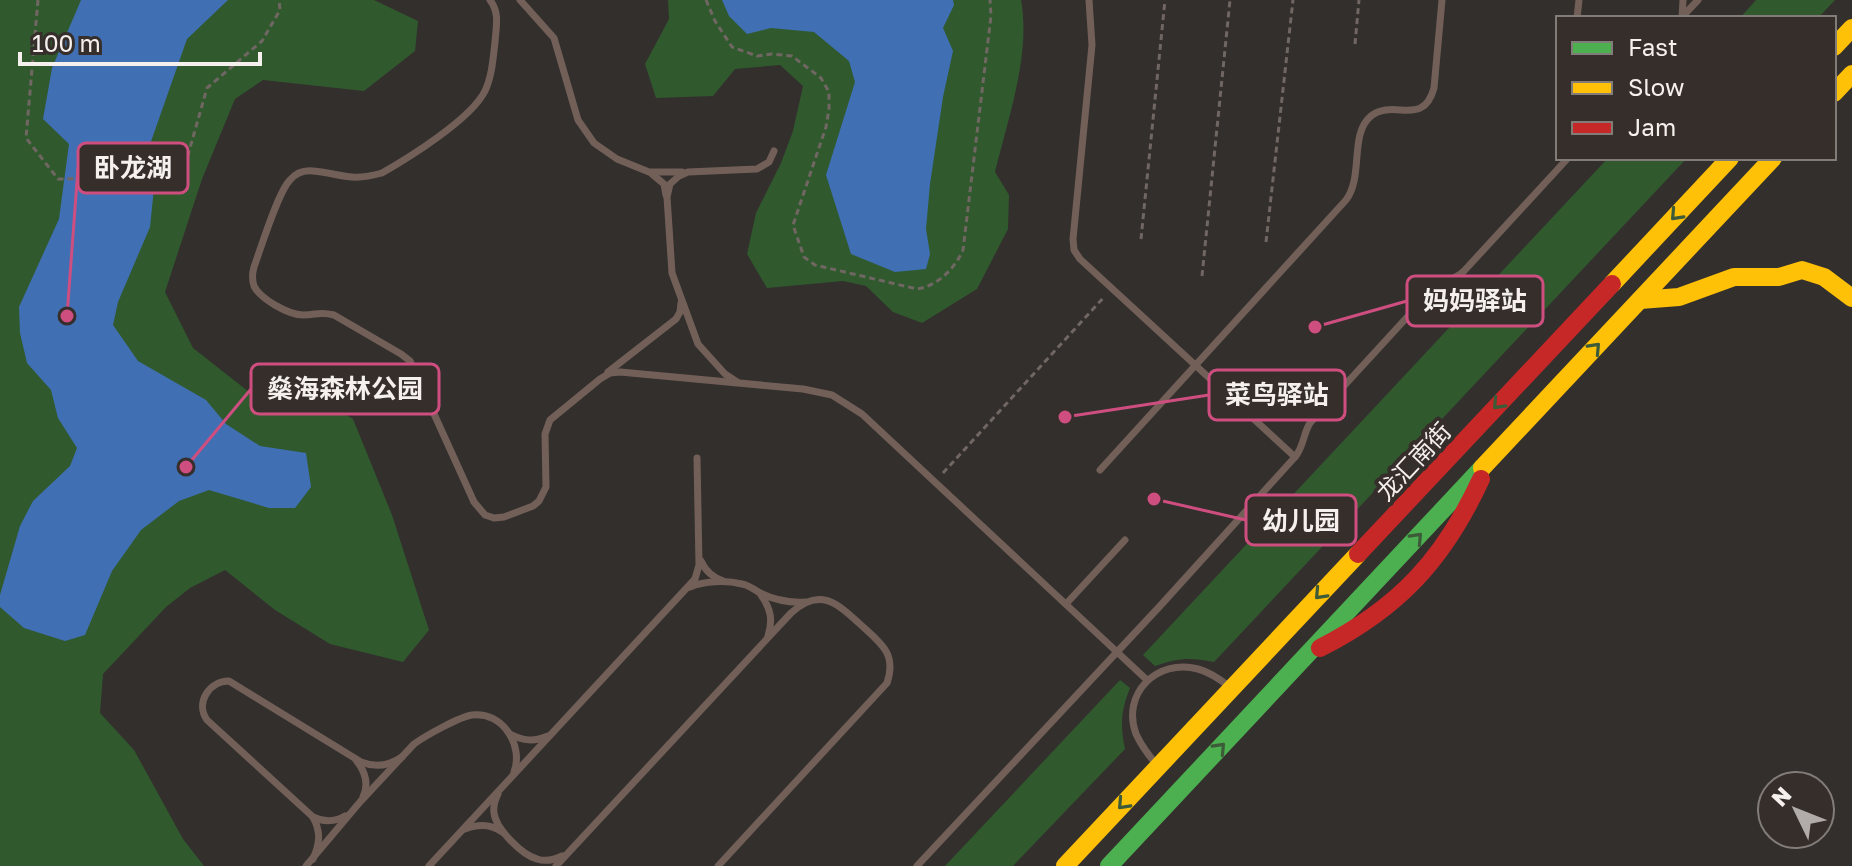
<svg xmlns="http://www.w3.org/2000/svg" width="1852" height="866" font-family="'Golos Text','Noto Sans SC',sans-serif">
<rect width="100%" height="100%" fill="#332f2d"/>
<!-- green -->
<g fill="#305a2e">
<path d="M0 0H374L418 21 415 51 364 91 263 80 235 99 202 179 165 292 193 348 268 407 311 393 353 419 392 515 429 630 403 662 330 644 275 610 225 570 190 588 166 607 103 674 100 713 134 750 183 839 204 866H0Z"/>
<path d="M668 0H1021C1031 55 1008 118 995 172L1009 195 1008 229 977 289 922 323 893 312 866 286 843 281 767 288 747 254 756 213 781 163 793 131 803 86 780 65 735 69 713 96 656 98 645 64 669 19Z"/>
<path d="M1756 0H1835L1818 18H1740Z"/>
<path d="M1608 158H1687L1214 662C1190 657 1177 658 1155 666L1143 655Z"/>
<path d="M1120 680 1130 688C1121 710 1120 726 1125 749L1013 866H945Z"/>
</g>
<!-- water -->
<g fill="#416fb3">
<path d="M81 0H228L187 39 148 150 155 178 150 227 118 302 113 325 138 361 206 400 226 424 260 446 306 453 311 487 295 508H269L209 490 179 501 141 530 112 571 85 635 65 641 24 628 0 607V595L20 526 33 501 70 466 77 448 58 418 51 390 27 363 20 333 19 307 59 219 69 144 43 119 52 68Z"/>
<path d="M722 0H953L954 5 943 28 953 51 943 97 930 184 926 229 930 254 926 269 895 272 851 254 826 175 855 82 849 61 814 32 771 28 747 34 729 16Z"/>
</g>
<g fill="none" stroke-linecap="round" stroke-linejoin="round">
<!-- path -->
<g stroke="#706662" stroke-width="3" stroke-dasharray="6 4" stroke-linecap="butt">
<path d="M38 0 26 138 58 179 171 177 188 155 207 88 262 41 280 10 279 0"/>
<path d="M706 0 715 21 732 47 757 56 772 54 792 56 821 78 829 92V109L826 127 793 225 804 257 815 265 917 289C938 286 955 268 963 250L991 16 990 0"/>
<path d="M1355 44 1359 0"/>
<path d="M1141 239 1165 0"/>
<path d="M1266 242 1293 0"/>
<path d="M1202 276 1230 0"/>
<path d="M943 473 1105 296"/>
</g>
<!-- lane -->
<g stroke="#726058" stroke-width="7">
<path d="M490 0C500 13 496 27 495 42 493 59 492 76 485 91 471 119 410 157 382 173 350 182 343 174 313 171 304 170 296 173 290 180 278 192 261 248 254 267 252 274 252 280 254 286 260 299 289 315 303 315 317 315 319 311 334 315L401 354 410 361 474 502 485 515 494 518 504 517 533 506 539 501 546 487 545 434 550 420 600 379 610 373 620 372 803 389 832 395 862 414 1147 680"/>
<path d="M520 0 554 38 578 120 594 143 617 159 649 172H682"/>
<path d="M1089 0 1092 45 1073 239 1074 250 1080 259 1295 457"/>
<path d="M1682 17 1698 0"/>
<path d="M1577 18 1579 0"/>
<path d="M1682 18 1683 0"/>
<path d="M652 174 664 184 666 195"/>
<path d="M608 372 676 319 680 312 681 303"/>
<path d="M737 382 725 374 698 344 672 273 667 197 670 184 679 176 688 172 757 169 769 162 774 151"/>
<path d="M1100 470 1346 200C1364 176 1349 134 1371 116 1394 98 1423 128 1434 88L1442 0"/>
<path d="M701 561C706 572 713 577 723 581"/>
<path d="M690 587C704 581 726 580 742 584 748 585 754 589 760 593 774 600 789 603 805 602"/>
<path d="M761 595C771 609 773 620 768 636"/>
<path d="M1066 604 1125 540"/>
<path d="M510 734C523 741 534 742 548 736"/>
<path d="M356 760C365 771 369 784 363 797"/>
<path d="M1157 765C1150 757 1141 745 1136 734 1121 694 1157 658 1198 669 1209 672 1221 680 1230 687"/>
<path d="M498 794C495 800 493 806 494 813 496 829 522 855 537 859 546 862 554 860 562 856"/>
<path d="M313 817C323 822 335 822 345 816"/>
<path d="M465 829C478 824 491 824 502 832"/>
<path d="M313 859C320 843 321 832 313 817L207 720C195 703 209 681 229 681L361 762C376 768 389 766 402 757"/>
<path d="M306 866 360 802 414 744C425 736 459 717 472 715 502 711 524 745 514 772"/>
<path d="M429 866 695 579 699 565 697 458"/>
<path d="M556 866 791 613C820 586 838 604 861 625 881 643 897 654 887 683L718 866"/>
<path d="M917 866 1160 606 1295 457C1304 446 1303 434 1310 423L1432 290C1442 281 1455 280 1464 271L1568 158"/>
</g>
<!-- fast -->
<path stroke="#4caf50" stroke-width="18" d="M1109 866 1482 468"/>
<!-- slow -->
<g stroke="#ffc107" stroke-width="18">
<path d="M1834 47 1852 28"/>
<path d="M1834 93 1852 74"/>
<path d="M1612 284 1730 158"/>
<path d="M1640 300 1679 297 1734 277H1779L1802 270 1824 277 1852 298"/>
<path d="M1482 468 1773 158"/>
<path d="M1065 866 1358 554"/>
</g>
<!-- jam -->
<g stroke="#c62828" stroke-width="18">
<path d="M1358 554 1612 284"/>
<path d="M1320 648C1399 608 1444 559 1481 479"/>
</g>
</g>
<!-- one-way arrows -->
<defs><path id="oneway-chevron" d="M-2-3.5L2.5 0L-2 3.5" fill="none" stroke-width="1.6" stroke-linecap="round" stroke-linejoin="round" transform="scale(2)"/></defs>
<g stroke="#3d5b38">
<use href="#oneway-chevron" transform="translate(1676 215) rotate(133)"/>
<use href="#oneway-chevron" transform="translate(1595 348) rotate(-47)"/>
<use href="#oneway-chevron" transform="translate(1498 404) rotate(133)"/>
<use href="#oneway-chevron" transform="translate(1417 538) rotate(-47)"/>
<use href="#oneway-chevron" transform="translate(1320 594) rotate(133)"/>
<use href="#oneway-chevron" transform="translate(1220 748) rotate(-47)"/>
<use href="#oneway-chevron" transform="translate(1123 804) rotate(133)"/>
</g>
<g text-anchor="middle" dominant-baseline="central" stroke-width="8" stroke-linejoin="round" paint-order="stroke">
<!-- street labels -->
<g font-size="24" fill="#f5f0ee" stroke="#352e2b">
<text transform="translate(1413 461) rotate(-47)">龙汇南街</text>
</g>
</g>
<!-- callouts -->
<path fill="none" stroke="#cf4e80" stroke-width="3" d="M67 316L78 168M1315 327L1407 301M186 467L251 389M1065 417L1209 395M1154 499L1246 520"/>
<g fill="#cf4e80" stroke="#352e2b" stroke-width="3">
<circle cx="67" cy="316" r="8"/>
<circle cx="1315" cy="327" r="8"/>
<circle cx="186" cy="467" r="8"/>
<circle cx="1065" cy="417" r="8"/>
<circle cx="1154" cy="499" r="8"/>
</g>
<g fill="#352e2b" stroke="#cf4e80" stroke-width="3">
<rect x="78" y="143" width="110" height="50" rx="8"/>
<rect x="1407" y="276" width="136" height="50" rx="8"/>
<rect x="251" y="364" width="188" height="50" rx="8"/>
<rect x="1209" y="370" width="136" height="50" rx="8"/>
<rect x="1246" y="495" width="110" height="50" rx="8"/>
</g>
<g font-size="26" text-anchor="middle" font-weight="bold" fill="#f5f0ee">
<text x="133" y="177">卧龙湖</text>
<text x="1475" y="310">妈妈驿站</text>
<text x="345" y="398">燊海森林公园</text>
<text x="1277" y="404">菜鸟驿站</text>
<text x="1301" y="530">幼儿园</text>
</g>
<!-- legend -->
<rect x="1556" y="16" width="280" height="144" fill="#352e2b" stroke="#827c79" stroke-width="2"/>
<rect x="1572" y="42" width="40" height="12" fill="#4caf50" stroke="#827c79" stroke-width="2"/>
<text x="1628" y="56" font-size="24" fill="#f5f0ee">Fast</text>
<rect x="1572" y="82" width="40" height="12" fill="#ffc107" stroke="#827c79" stroke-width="2"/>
<text x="1628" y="96" font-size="24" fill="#f5f0ee">Slow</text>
<rect x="1572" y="122" width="40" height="12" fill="#c62828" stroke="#827c79" stroke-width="2"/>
<text x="1628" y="136" font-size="24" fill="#f5f0ee">Jam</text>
<!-- north arrow -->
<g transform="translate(1796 810) rotate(313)"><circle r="38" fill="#352e2b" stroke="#827c79" stroke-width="2"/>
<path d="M0-6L14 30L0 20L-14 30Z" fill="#b1acaa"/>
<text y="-12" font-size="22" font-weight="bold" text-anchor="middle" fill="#f5f0ee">N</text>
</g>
<!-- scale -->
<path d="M20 52v12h240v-12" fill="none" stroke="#f5f0ee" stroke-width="4"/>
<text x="32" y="52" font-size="24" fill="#f5f0ee" stroke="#352e2b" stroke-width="6" paint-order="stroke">100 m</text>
</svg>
